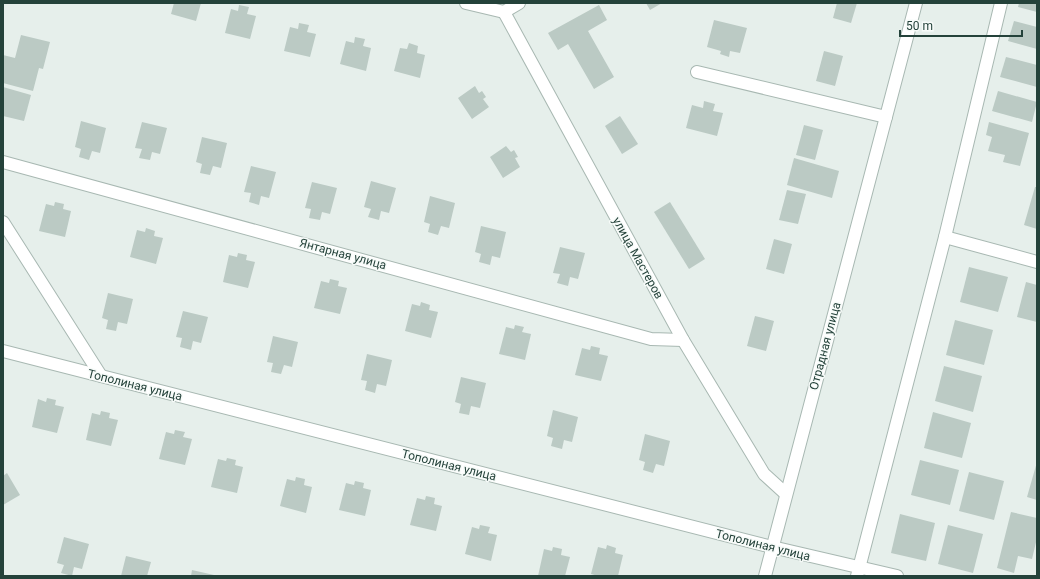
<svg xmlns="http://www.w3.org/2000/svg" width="1040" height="579" font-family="Roboto,sans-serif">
<rect width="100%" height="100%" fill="#e6efeb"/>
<!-- building -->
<g fill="#bbcac4">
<path d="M174 3H201L196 21 171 14Z"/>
<path d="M646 3H662L650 10Z"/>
<path d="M837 3H857L851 23 833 18Z"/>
<path d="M1019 3H1037V12L1018 7Z"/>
<path d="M239 5 249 7 247 14 256 16 250 39 225 33 231 9 238 11Z"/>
<path d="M599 5 607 20 588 31 614 77 594 89 568 44 558 50 548 33Z"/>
<path d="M714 20 747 28 740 53 730 51 729 57 720 54 721 51 707 47Z"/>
<path d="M1014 21 1037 27V49L1008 41Z"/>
<path d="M299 23 309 25 307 32 316 34 310 57 284 51 290 27 298 29Z"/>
<path d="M21 35 50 42 43 69 39 68 33 91 3 83V55L15 58Z"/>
<path d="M355 37 365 39 363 46 371 48 366 71 340 64 346 41 354 43Z"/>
<path d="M409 43 418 46 417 53 425 55 420 78 394 71 400 48 407 49Z"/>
<path d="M824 51 843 56 835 86 816 81Z"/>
<path d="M1006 57 1037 65V87L1000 77Z"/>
<path d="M475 86 479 93 482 91 486 97 483 99 489 107 472 119 458 98Z"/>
<path d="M3 87 31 95 24 121 3 116Z"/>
<path d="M998 91 1037 102 1032 122 992 111Z"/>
<path d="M704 101 715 104 713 111 723 113 717 136 686 128 692 105 703 108Z"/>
<path d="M620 116 638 144 622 154 605 126Z"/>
<path d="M81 121 106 128 100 153 92 151 89 160 79 157 81 149 75 147Z"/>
<path d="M142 122 167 128 160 154 152 152 150 160 139 158 142 149 135 148Z"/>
<path d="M989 122 1029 133 1020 166 1003 162 1005 155 988 151 992 137 986 135Z"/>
<path d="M804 125 823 130 815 160 796 155Z"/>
<path d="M202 137 227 143 221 168 213 166 210 175 200 173 202 164 196 162Z"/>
<path d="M506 146 511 152 514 150 518 157 515 158 520 167 503 178 490 157Z"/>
<path d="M794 158 839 171 832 198 787 185Z"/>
<path d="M251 166 276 172 269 198 261 196 259 205 249 202 251 193 244 192Z"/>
<path d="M371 181 396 188 389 213 381 211 379 220 368 217 371 209 364 207Z"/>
<path d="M312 182 337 188 330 214 322 212 320 220 309 218 311 209 305 208Z"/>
<path d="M1035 187H1037V229L1024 225Z"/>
<path d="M787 190 806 194 798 224 779 220Z"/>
<path d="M430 196 455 203 449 228 441 226 438 235 428 232 430 224 424 222Z"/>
<path d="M55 202 64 204 63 209 71 211 65 237 39 231 46 204 54 206Z"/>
<path d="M670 202 705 259 689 269 654 212Z"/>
<path d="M481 226 506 232 500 258 492 256 490 265 479 262 481 254 475 252Z"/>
<path d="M146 228 155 231 154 236 163 238 156 264 130 257 137 230 145 232Z"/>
<path d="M774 239 792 244 784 274 766 269Z"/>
<path d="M560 247 585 253 578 279 570 277 568 286 557 283 560 274 553 273Z"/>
<path d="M238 253 247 255 246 260 255 262 248 288 223 282 229 255 237 257Z"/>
<path d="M969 267 1008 277 998 312 960 302Z"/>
<path d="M330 279 339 281 338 286 347 288 340 314 314 308 321 281 329 283Z"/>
<path d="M1026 282 1037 285V322L1017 317Z"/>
<path d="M108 293 133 299 127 324 118 322 116 331 106 329 108 320 102 318Z"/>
<path d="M421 302 430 305 429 310 438 312 431 338 405 331 412 304 420 306Z"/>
<path d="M183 311 208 317 201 343 193 341 191 350 180 347 182 338 176 337Z"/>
<path d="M755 316 774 321 766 351 747 346Z"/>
<path d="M955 320 993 330 984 365 946 355Z"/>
<path d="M515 325 524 327 522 332 531 334 525 360 499 354 506 327 514 329Z"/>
<path d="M273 336 298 342 292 367 284 365 281 374 271 372 273 363 267 362Z"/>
<path d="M591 346 600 348 599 354 608 356 601 381 575 375 582 348 590 350Z"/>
<path d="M367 354 392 360 386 386 377 384 375 393 365 390 367 381 361 380Z"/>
<path d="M944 366 982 376 973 412 935 401Z"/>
<path d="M461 377 486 383 480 408 471 406 469 415 459 413 461 404 455 402Z"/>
<path d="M47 398 56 400 55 405 64 407 57 433 32 427 38 399 46 402Z"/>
<path d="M553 410 578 417 572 442 564 440 562 449 551 446 553 438 547 436Z"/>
<path d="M101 411 110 413 109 418 118 420 111 446 86 440 92 413 100 415Z"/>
<path d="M933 412 971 423 962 458 924 448Z"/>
<path d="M175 430 185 432 183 437 192 439 185 465 159 459 166 432 174 434Z"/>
<path d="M645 434 670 441 664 466 656 464 653 473 643 470 645 462 639 460Z"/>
<path d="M227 458 236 460 235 465 243 467 237 493 211 487 218 459 226 461Z"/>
<path d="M920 460 959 470 950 505 911 495Z"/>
<path d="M1037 462V500L1027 497Z"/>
<path d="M969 472 1004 481 994 520 959 511Z"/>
<path d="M7 473 20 495 3 505V476Z"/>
<path d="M296 477 305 479 304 485 312 487 306 513 280 506 287 479 295 481Z"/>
<path d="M355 481 364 483 363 488 371 490 365 516 339 510 346 483 354 485Z"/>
<path d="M426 496 435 498 434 504 442 506 436 531 410 525 417 498 425 500Z"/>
<path d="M1011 512 1037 518V538L1032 559 1018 556 1014 573 997 568Z"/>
<path d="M900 514 935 523 926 561 891 553Z"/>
<path d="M480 525 490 527 488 533 497 535 491 561 465 554 472 527 479 529Z"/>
<path d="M948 525 983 534 973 573 938 564Z"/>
<path d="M64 537 89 544 82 569 74 567 72 576 61 573 64 565 57 563Z"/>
<path d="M607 545 616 548 615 553 623 555 618 576H598L591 574 598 547 606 549Z"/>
<path d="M553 547 562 549 561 555 570 557 565 576H538L544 549 552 551Z"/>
<path d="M126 556 151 562 147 576H121Z"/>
<path d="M192 570 214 575V576H191Z"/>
</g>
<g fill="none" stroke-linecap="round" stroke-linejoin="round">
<!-- street casing -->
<g stroke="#a8b8b2" stroke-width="14">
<g id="street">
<path d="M466 3 504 12 519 3"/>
<path d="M504 12 683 340 764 474 786 494"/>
<path d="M697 72 886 117"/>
<path d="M3 162 651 339 683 340"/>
<path d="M3 222 101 376"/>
<path d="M945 237 1037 262"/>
<path d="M3 351 772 547 897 576"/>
<path d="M765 576 916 3"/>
<path d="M857 576 945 237 1001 3"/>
</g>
</g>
<!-- street -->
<use href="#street" stroke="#fff" stroke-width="12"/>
</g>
<g text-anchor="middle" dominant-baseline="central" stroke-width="3" stroke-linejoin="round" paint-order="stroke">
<!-- street labels -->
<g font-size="12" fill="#24423a" stroke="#f7fbf9">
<text transform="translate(343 254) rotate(15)">Янтарная улица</text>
<text transform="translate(638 258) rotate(61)">улица Мастеров</text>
<text transform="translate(825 346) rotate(-75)">Отрадная улица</text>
<text transform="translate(135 385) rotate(14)">Тополиная улица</text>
<text transform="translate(449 465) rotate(14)">Тополиная улица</text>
<text transform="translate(763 545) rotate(14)">Тополиная улица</text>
</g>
</g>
<!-- border -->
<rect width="1040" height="579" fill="none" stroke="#24423a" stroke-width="8"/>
<!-- scale -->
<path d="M900 30v6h122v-6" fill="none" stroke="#24423a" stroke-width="2"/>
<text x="906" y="30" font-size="12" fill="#24423a" stroke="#f7fbf9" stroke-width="3" paint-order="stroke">50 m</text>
</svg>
